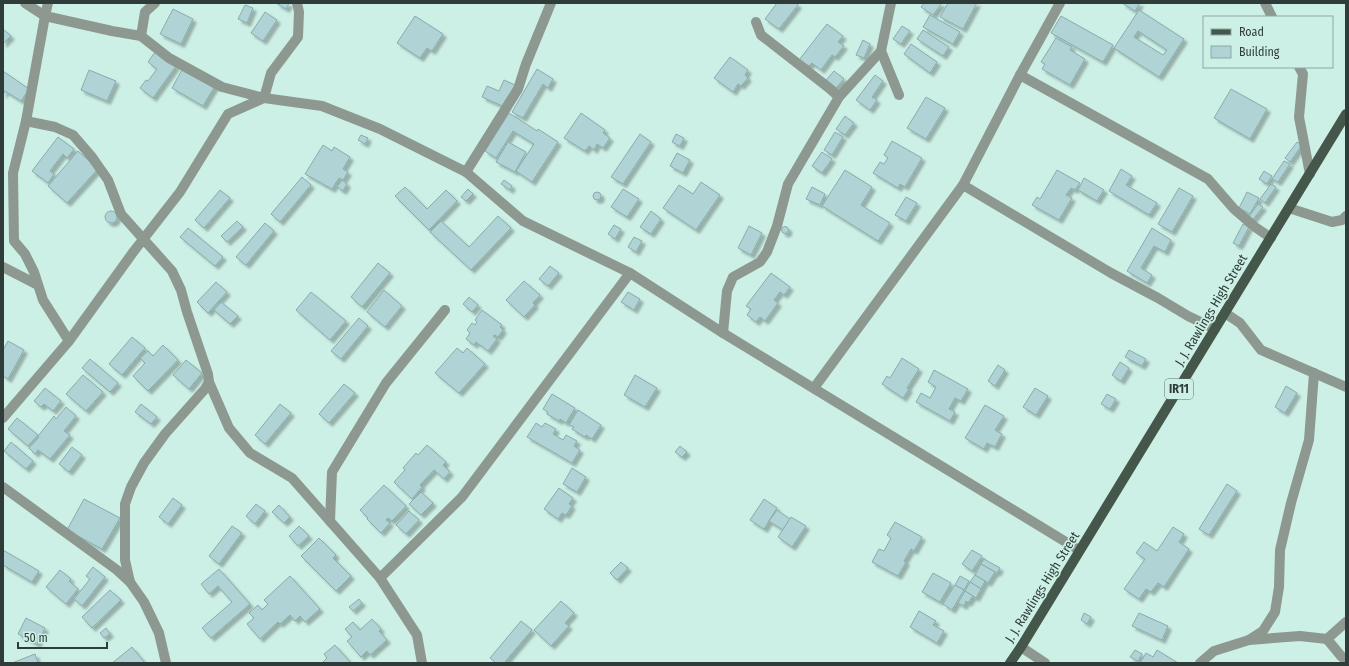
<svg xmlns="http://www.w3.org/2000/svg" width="1349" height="666" font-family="'Fira Sans Condensed',sans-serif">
<defs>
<filter id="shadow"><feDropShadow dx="3.5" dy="3.5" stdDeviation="1" flood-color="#0004"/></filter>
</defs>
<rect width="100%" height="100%" fill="#cdf0e6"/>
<!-- building -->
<g fill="#b0d4d5" stroke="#88abad" fill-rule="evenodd" filter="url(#shadow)">
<path d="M276 3H289L286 9Z"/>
<path d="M777 3H796L798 5 779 29 765 19Z"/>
<path d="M924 3H942L933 15 921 7Z"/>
<path d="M948 3H977L963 29 940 17Z"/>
<path d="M1122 3H1140L1135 11Z"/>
<path d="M245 5 253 8 247 23 238 19Z"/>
<path d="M173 9 193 19 181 44 160 34Z"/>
<path d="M1139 10 1184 39 1159 77 1114 48ZM1138 31 1167 50 1163 55 1134 37Z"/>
<path d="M265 12 277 20 263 41 251 33Z"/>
<path d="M930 15 960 32 953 44 923 27Z"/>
<path d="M415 16 443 34 432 51 427 48 420 58 397 43Z"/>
<path d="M1061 16 1113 45 1103 62 1051 33Z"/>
<path d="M827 24 843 36 838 42 844 46 835 57 832 55 821 70 812 63 809 66 799 60Z"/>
<path d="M902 26 910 31 901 44 893 39Z"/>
<path d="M3 29 11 36 3 44Z"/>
<path d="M923 30 949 47 943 56 917 39Z"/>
<path d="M1056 38 1072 47 1070 50 1085 59 1070 85 1042 69 1045 64 1041 62Z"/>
<path d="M863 40 870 44 864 58 856 55Z"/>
<path d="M911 44 937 62 930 73 904 54Z"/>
<path d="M155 52 176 66 153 98 140 88 146 80 148 81 157 69 148 62Z"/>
<path d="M730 57 748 70 745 75 748 78 741 86 738 84 733 92 714 78Z"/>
<path d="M183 68 215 86 203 106 172 88Z"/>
<path d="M537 69 553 79 548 88 543 84 523 118 512 112Z"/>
<path d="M89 70 116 81 107 101 81 90Z"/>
<path d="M3 71 29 89 21 101 5 91 3 95Z"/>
<path d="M834 71 844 79 836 88 826 80Z"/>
<path d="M875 75 883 81 872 97 877 100 870 110 856 100Z"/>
<path d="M504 80 515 85 505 107 482 97 487 86 499 91Z"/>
<path d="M1231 89 1267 109 1250 139 1214 118Z"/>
<path d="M926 97 945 108 926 139 907 128Z"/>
<path d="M509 113 537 131 538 129 558 142 532 182 516 171 534 144 513 131 496 158 485 151Z"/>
<path d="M581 113 605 130 603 133 610 138 603 148 597 144 594 150 589 146 585 151 564 138Z"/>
<path d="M845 116 854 123 845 135 836 129Z"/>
<path d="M835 132 843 137 832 155 824 150Z"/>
<path d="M640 134 651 142 623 184 611 177Z"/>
<path d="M676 134 684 138 680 146 672 142Z"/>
<path d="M361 135 368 138 365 144 358 140Z"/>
<path d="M58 137 74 149 67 158 63 154 50 171 54 174 48 183 32 171Z"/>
<path d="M892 141 922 158 905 187 900 184 898 188 873 173 880 162 884 164 888 158 884 155Z"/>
<path d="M508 142 526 152 515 172 496 162Z"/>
<path d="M1297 142 1302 145 1290 162 1285 158Z"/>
<path d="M323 145 332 151 334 147 350 157 343 169 348 172 343 180 339 178 332 189 305 174Z"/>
<path d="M78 151 98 169 67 203 48 186Z"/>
<path d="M822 152 832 159 822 173 812 166Z"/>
<path d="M677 153 690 160 683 173 670 166Z"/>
<path d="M1284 161 1290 164 1278 182 1272 179Z"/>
<path d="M1121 169 1132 176 1126 185 1157 203 1149 215 1109 191Z"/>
<path d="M845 170 872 187 861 205 890 223 878 241 822 206Z"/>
<path d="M1057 170 1080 183 1075 190 1071 188 1066 195 1072 198 1059 220 1032 205 1037 197 1040 199Z"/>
<path d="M1264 171 1272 176 1267 184 1259 179Z"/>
<path d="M302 177 311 185 280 222 271 214Z"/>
<path d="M1084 178 1104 190 1097 201 1078 190Z"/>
<path d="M342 180 347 184 343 191 337 187Z"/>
<path d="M504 180 512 186 510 190 501 184Z"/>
<path d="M701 182 720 195 696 230 663 208 679 185 693 194Z"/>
<path d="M1271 184 1276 187 1265 203 1260 199Z"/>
<path d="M405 187 427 209 446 190 457 201 429 230 395 196Z"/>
<path d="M812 187 825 194 820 205 806 199Z"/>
<path d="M1179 188 1193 196 1172 232 1158 224Z"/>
<path d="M468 189 473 194 466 201 461 197Z"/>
<path d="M623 189 639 199 627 217 611 207Z"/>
<path d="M220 190 230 198 204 228 195 220Z"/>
<circle cx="597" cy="196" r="4"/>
<path d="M1247 192 1259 198 1250 214 1239 208Z"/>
<path d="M906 197 917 203 906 221 895 215Z"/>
<path d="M1258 204 1263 207 1251 222 1247 219Z"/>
<circle cx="111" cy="217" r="6"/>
<path d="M651 211 661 219 651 234 640 227Z"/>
<path d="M498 216 511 228 471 270 430 232 441 221 469 247Z"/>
<path d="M237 221 243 227 227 242 221 236Z"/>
<path d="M265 223 274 231 246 265 236 257Z"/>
<path d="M1243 224 1249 227 1239 246 1233 243Z"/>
<path d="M614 225 621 229 615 239 608 234Z"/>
<path d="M749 226 762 233 751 255 738 248Z"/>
<circle cx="785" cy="230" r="3.5"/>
<path d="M188 228 223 257 215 266 180 237Z"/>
<path d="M1152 228 1171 240 1165 252 1154 246 1141 268 1152 275 1147 283 1127 271Z"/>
<path d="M634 237 642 241 636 252 628 247Z"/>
<path d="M378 263 390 273 362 307 351 297Z"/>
<path d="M550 266 559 273 548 286 539 279Z"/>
<path d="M771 273 790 287 784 295 780 292 774 300 778 303 765 321 760 317 756 322 747 315 751 309 746 306Z"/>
<path d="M524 281 540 295 533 303 535 305 524 317 506 300Z"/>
<path d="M216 282 227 292 208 313 197 302Z"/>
<path d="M384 290 402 306 385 327 367 312Z"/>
<path d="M311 292 346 321 330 340 296 310Z"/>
<path d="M628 292 640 299 634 310 621 302Z"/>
<path d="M469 297 478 305 472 312 463 304Z"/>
<path d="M221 302 238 316 230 324 214 310Z"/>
<path d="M482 310 502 325 500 327 503 330 498 337 495 335 493 336 497 339 488 351 476 342 474 345 466 339 470 333 467 330 472 323 475 325 477 322 475 320Z"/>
<path d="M359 318 368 326 341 359 331 351Z"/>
<path d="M132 337 145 348 122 375 109 364Z"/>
<path d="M8 341 24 350 8 379 3 376V350Z"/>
<path d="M163 345 178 360 148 391 133 376 145 363 140 358 148 351 153 356Z"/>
<path d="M457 348 463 353 467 348 485 364 459 393 435 373Z"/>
<path d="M1129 350 1146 359 1142 366 1125 357Z"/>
<path d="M902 358 919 369 907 388 909 389 903 398 882 384 887 376 890 378Z"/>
<path d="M90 359 118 383 110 392 82 368Z"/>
<path d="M186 360 202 373 189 389 173 375Z"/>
<path d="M1120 362 1129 368 1121 381 1112 375Z"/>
<path d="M998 365 1005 370 995 386 988 381Z"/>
<path d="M934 370 968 389 961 401 955 398 949 409 955 412 950 421 916 402 921 393 930 398 936 387 928 382Z"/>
<path d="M83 375 103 392 86 411 66 394Z"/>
<path d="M635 375 657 388 645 407 624 395Z"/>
<path d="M344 384 355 393 329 423 319 414Z"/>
<path d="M1286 386 1297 393 1285 413 1275 407Z"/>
<path d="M45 388 61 401 53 411 44 404 41 407 34 401Z"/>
<path d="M1035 388 1048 396 1036 415 1023 407Z"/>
<path d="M552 394 575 408 566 423 560 419 559 421 547 414 548 412 543 409Z"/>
<path d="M1107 394 1116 399 1110 409 1101 404Z"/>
<path d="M141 404 157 417 151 424 135 412Z"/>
<path d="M280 404 291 413 265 444 255 435Z"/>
<path d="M985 405 1004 416 995 430 1002 434 995 447 987 443 984 449 965 438Z"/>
<path d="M66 407 76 416 64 431 70 435 50 459 38 450 35 454 29 448 39 437 38 436 54 416 56 419Z"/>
<path d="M578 410 601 425 592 439 586 435 585 437 572 429 574 427 569 425Z"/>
<path d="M17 418 38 435 28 446 8 429Z"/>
<path d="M536 423 542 427 545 423 556 429 553 434 563 440 566 435 577 441 574 446 580 450 572 463 527 437Z"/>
<path d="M11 442 33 461 26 469 4 451Z"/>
<path d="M427 445 446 462 443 465 450 472 444 479 434 470 420 485 422 487 412 499 394 482 405 470 403 468 416 453 418 455Z"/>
<path d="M680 446 687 452 682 457 675 452Z"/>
<path d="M72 447 82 455 69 472 59 464Z"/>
<path d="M572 468 586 477 577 492 563 484Z"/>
<path d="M1227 484 1237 491 1209 535 1199 529Z"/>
<path d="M384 485 406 506 392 521 388 518 386 520 390 523 381 533 367 519 368 518 360 510Z"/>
<path d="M559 488 573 498 569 504 572 506 566 515 562 513 558 519 544 509Z"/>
<path d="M421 492 433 503 421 515 409 504Z"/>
<path d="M173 498 182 505 168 524 159 517Z"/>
<path d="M84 499 120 518 102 549 67 530Z"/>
<path d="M764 499 777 508 764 529 750 520Z"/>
<path d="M256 504 265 511 255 524 246 516Z"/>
<path d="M279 505 290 517 284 523 272 512Z"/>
<path d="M777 510 790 519 783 530 769 521Z"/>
<path d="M409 511 419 520 406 534 396 525Z"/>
<path d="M791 517 806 526 792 547 778 537Z"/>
<path d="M895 522 922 537 914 551 911 549 904 561 906 562 898 576 872 562 879 549 884 551 891 538 887 535Z"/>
<path d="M232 526 242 533 219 564 209 556Z"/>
<path d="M299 526 309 536 298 546 289 536Z"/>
<path d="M1173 527 1184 534 1179 542 1189 549 1164 587 1158 583 1151 592 1146 589 1139 599 1124 589 1145 559 1136 553 1144 542 1157 551Z"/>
<path d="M319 538 336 555 333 558 351 576 336 591 301 556Z"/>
<path d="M3 550 39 571 32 582 3 565Z"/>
<path d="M972 550 982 556 972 571 962 564Z"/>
<path d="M984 559 1000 568 997 573 981 564Z"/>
<path d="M621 562 628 568 617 580 610 573Z"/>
<path d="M981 564 995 572 988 583 975 575Z"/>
<path d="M93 567 105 577 82 606 74 599 90 579 86 576Z"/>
<path d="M219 569 250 604 211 638 202 628 232 602 218 586 209 594 201 584Z"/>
<path d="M60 570 71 579 69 581 78 589 66 604 46 587Z"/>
<path d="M933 573 951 583 940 602 922 592Z"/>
<path d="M975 575 985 581 981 589 970 582Z"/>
<path d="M290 576 320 609 305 622 300 616 295 621 290 615 280 624 278 622 260 639 247 624 254 618 249 613 258 605 262 610 268 604 264 600Z"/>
<path d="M960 576 969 581 964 590 955 585Z"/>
<path d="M970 582 981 589 976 598 965 591Z"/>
<path d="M955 585 964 590 952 610 943 604Z"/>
<path d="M110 590 121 600 92 628 82 617Z"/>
<path d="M965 591 973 596 968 603 966 601 964 606 958 603Z"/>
<path d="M359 599 362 603 353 611 349 607Z"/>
<path d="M561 601 574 613 565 623 569 626 551 646 534 630Z"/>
<path d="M919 611 936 621 933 625 944 631 937 643 910 627Z"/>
<path d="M1084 613 1091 617 1087 624 1081 620Z"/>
<path d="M1139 613 1168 626 1162 640 1132 626Z"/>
<path d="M26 618 45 628 37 644 18 634Z"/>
<path d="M372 619 381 629 379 631 387 640 370 655 367 651 361 657 347 641 352 637 345 629 353 622 360 630Z"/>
<path d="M521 621 532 630 504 663H496L490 658Z"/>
<path d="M106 628 110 634 104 638 100 633Z"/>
<path d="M335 645 351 663H322L327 658 324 654Z"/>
<path d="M132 647 145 663H112Z"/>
<path d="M1135 650 1142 654 1138 661 1130 657Z"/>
<path d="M1157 650 1178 663H1140L1146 653 1153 657Z"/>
<path d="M35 654 38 663H12Z"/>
</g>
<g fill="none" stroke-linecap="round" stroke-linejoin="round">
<!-- minor -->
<g stroke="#8d9890" stroke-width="10">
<path d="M25 3 45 16 112 31 141 36 169 58 222 87 264 98 271 73 298 37 299 12 297 3"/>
<path d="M48 3 45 16 26 121 13 173 14 241 25 254 34 272 43 300 69 341"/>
<path d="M891 3 881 51 899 95"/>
<path d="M1265 3 1272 17"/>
<path d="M756 22 761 35 829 88 839 97"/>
<path d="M141 36 145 12 155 3"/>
<path d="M1299 67 1303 74 1299 117 1310 174"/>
<path d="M1020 75 1208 179 1234 209 1255 227 1271 238"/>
<path d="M26 121 55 127 73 135 92 157 108 180 121 214 172 271 181 290 187 312 208 374 209 382 205 389 165 434 144 463 131 487 125 504V560L130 582"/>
<path d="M466 172 518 89 526 64 551 3"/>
<path d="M963 185 1111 273 1158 298 1188 316 1215 329"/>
<path d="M1289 208 1332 222 1342 220 1346 216"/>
<path d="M3 267 38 285"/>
<path d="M1225 313 1240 323 1261 350 1346 387"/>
<path d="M723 333 727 291 733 277 760 262 767 252 777 226 788 184 839 97 881 51"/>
<path d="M209 382 229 428 250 453 292 478 380 578 417 635 422 663"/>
<path d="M814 388 963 185 1020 75 1060 3"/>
<path d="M3 418 69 341 134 251 180 192 228 114 264 98 322 106 380 129 466 172 523 221 630 273 723 333 1079 550"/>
<path d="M3 487 117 570 130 582 144 602 159 633 166 663"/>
<path d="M330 521 332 472 386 383 445 310"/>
<path d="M380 578 462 497 630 273"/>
<path d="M1327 639 1341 656 1346 660"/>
<path d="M1249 640 1263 631 1275 612 1279 587 1280 550 1291 503 1309 440 1314 373"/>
<path d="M1021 647 1045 663"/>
<path d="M1200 663 1214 651 1249 640 1300 636 1327 639 1346 622"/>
</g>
<!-- major -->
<path stroke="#44574a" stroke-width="10" d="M1010 663 1021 647 1346 114"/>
</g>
<g text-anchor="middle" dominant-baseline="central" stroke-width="3.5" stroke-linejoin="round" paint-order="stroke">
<!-- shield labels -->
<rect fill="#cdf0e6" stroke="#5e726d" stroke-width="1" x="1165" y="379" width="28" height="20" rx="3"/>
<g font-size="12" font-weight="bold" fill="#2f3c39">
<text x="1179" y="389">IR11</text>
</g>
<!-- street labels -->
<g font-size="13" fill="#2f3c39" stroke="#cdf0e6">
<text transform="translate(1211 310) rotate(-59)">J. J. Rawlings High Street</text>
<text transform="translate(1042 587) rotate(-58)">J. J. Rawlings High Street</text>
</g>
</g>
<!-- border -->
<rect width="1349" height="666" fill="none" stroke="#2f3c39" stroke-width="8"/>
<!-- legend -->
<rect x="1203" y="16" width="130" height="52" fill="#cdf0e6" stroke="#8ea8a1"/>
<rect x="1211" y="29" width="20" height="6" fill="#44574a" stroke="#8ea8a1"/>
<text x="1239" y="36" font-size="12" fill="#2f3c39">Road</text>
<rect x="1211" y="46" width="20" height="12" fill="#b0d4d5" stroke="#8ea8a1"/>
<text x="1239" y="56" font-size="12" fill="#2f3c39">Building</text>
<!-- scale -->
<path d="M18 642v6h89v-6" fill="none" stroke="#2f3c39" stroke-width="2"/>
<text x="24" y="642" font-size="12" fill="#2f3c39" stroke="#cdf0e6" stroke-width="3" paint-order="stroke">50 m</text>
</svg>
